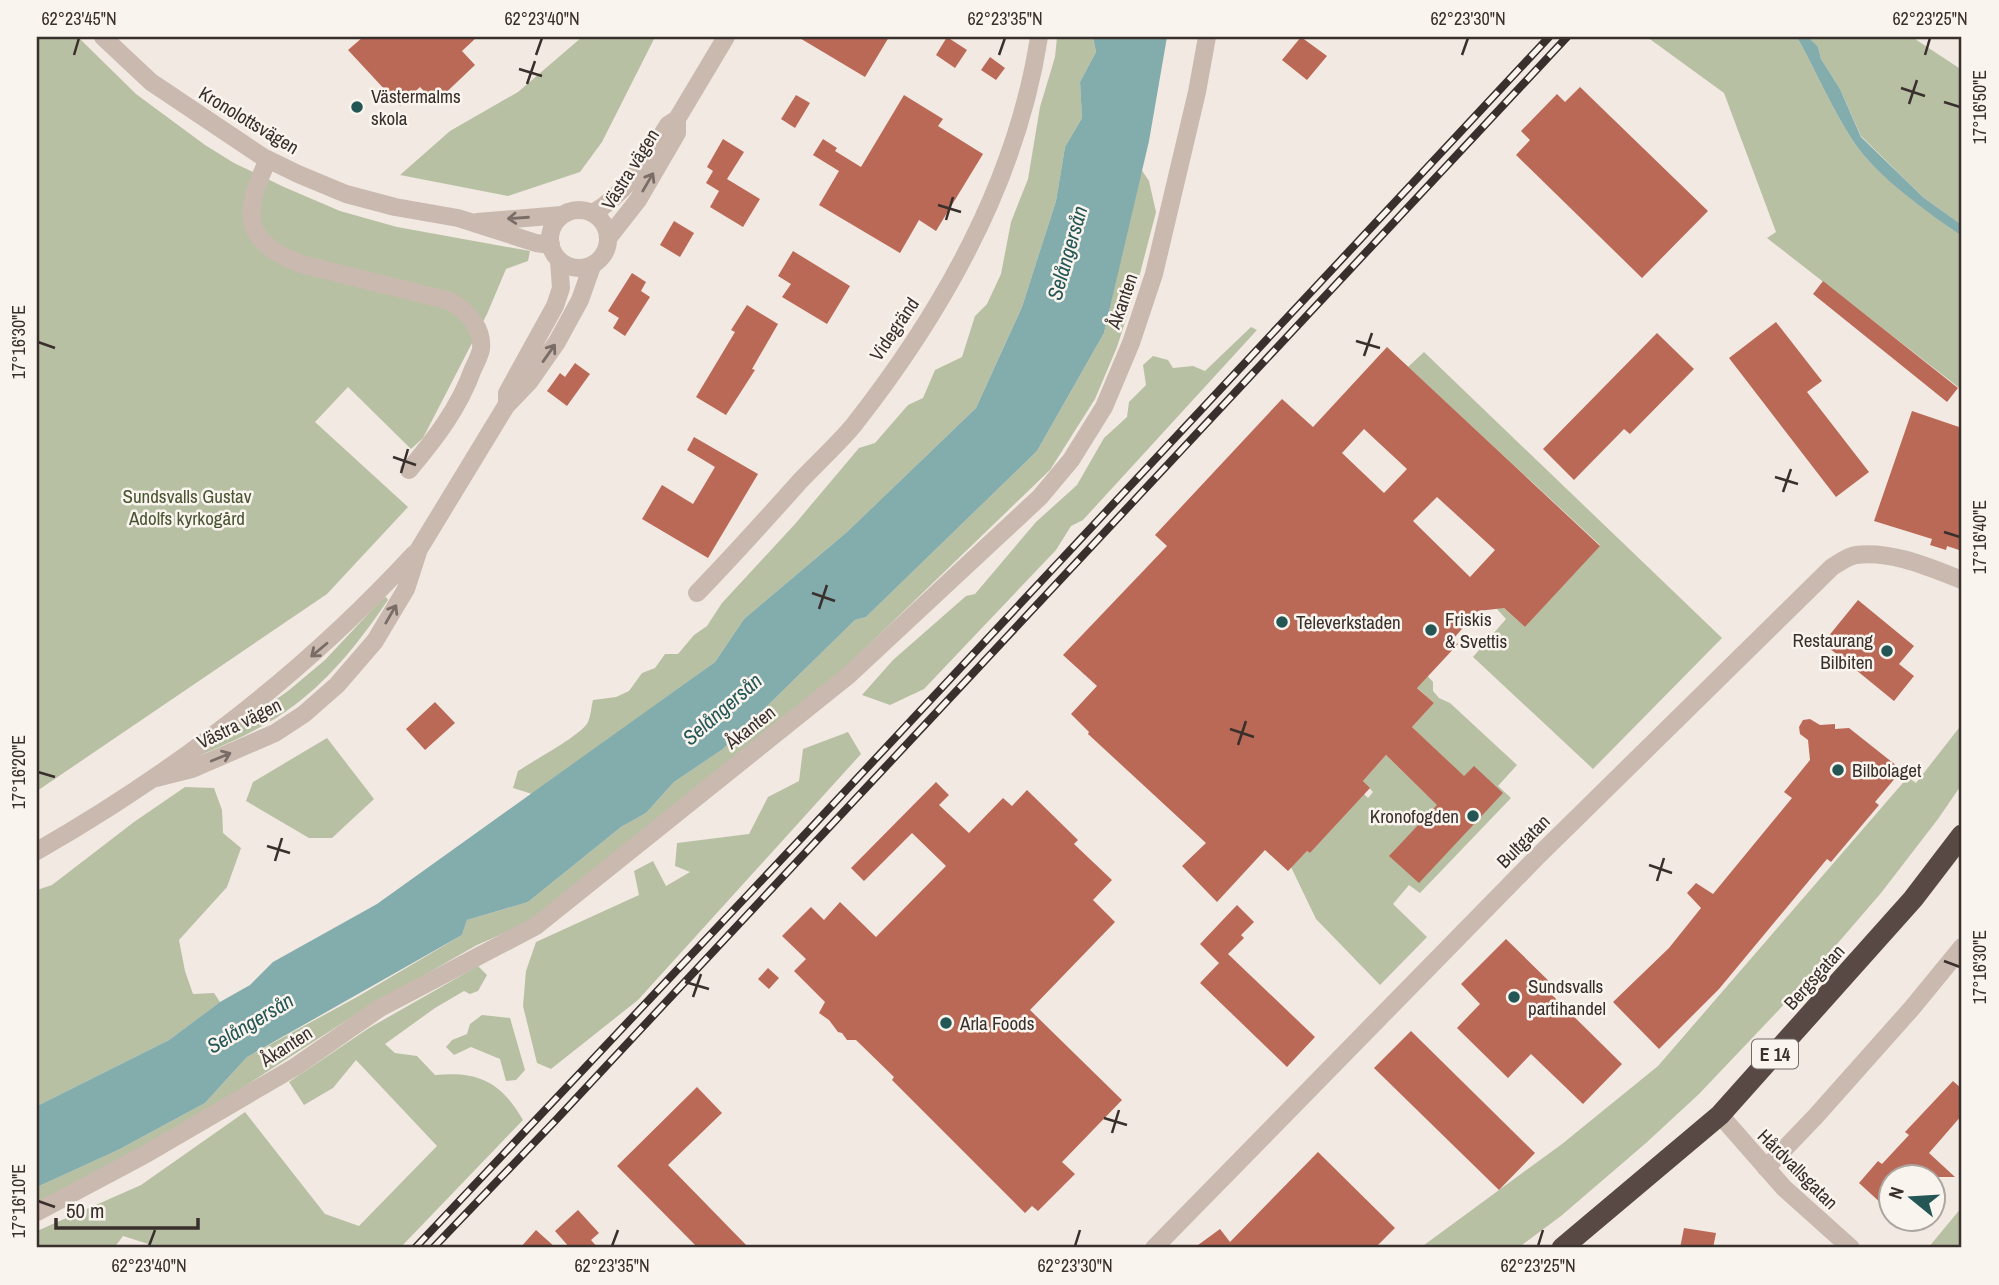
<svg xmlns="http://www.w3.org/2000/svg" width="1999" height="1285" font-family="'Archivo Narrow',sans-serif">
<rect width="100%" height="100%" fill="#f2e9e2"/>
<!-- green -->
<g fill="#b8c0a3">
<path d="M37 37H78L136 94 205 145 234 163 284 187 340 211 397 227 530 251 528 261 506 269 487 314 423 438 411 449 348 387 315 422 408 507 327 594 37 791Z"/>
<path d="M582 37H655L602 142 580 172 508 196 400 175 450 131 518 92Z"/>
<path d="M1057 37H1093L1096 52 1080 82 1082 118 1065 147 1056 201 1022 307 976 408 847 532 744 619 715 662 532 794 513 788 518 771C533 761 583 734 588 722 591 716 591 707 593 700L616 697 629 691 642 673 655 668 665 654H678L694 635 707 626 722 603 795 524 859 448 875 443 908 405 923 398 935 370 962 357 975 316 987 304 1001 274 1011 222 1028 179 1040 107 1055 57Z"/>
<path d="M1647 37H1797C1816 71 1832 109 1853 141 1876 176 1928 212 1962 236V390L1767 238 1776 232 1724 93Z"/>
<path d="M1808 37H1912L1962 70V225L1924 198 1861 136 1840 89 1821 59 1818 48Z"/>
<path d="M1141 169 1149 181 1156 212 1137 285 1117 347 1095 399 1050 470 824 688 534 920 477 945 361 1011 179 1129 37 1205V1187L118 1150 205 1103 247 1057 357 997 462 935 467 920 528 902 621 827 646 813 674 782 723 749 855 620 866 617 1037 451 1104 333Z"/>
<path d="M1251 327 1257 330 1083 520 1071 526 1056 550 924 689 890 705 862 695 893 660 966 596 975 594 1036 522 1077 485 1104 438 1127 417 1129 402 1146 385 1143 365 1153 356 1168 360 1173 368 1193 366 1205 371Z"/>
<path d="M1424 352 1722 638 1593 769 1473 657 1506 619 1497 609 1496 601 1525 627 1600 545 1408 367Z"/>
<path d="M386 597 388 600C362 638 334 675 296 704 268 726 234 741 201 755L198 754 288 691 325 660 383 598Z"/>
<path d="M1423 671 1433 682V691L1439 698 1450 703 1517 765 1498 786 1511 798 1420 893 1409 885 1393 904 1427 937 1380 985 1316 919 1291 867 1307 851 1310 853 1364 794 1368 798 1373 792 1363 781 1386 755 1427 795 1453 766 1412 727 1434 703 1412 683Z"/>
<path d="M1962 724V784L1938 819 1881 893 1794 994 1699 1094 1646 1143 1561 1216 1518 1248H1420L1562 1144 1658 1066 1908 777 1916 783Z"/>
<path d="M848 732 861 754 638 1000 551 1069 537 1063 523 1006 526 971 536 942 639 895 634 871 653 861 666 886 690 872 675 866 677 843 749 834 768 797 799 781 803 749Z"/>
<path d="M327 738 374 799 332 838H309L246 801 253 782Z"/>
<path d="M185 787 214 788 222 810 223 833 241 848 227 887 179 940 185 971 193 994 214 993 220 1002 169 1040 37 1106V890L52 885 134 822Z"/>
<path d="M478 966 487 975 478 991 470 994 464 991 435 1008 385 1044 395 1053 417 1056 435 1075C479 1071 501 1082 523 1120L400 1248H161L123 1236 114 1248H37V1231L141 1185 245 1112 325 1214 359 1226 437 1146 356 1060 333 1088 304 1105 289 1082 369 1028Z"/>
<path d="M482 1015 510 1018 525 1070 516 1080 506 1081 500 1059 471 1047 454 1055 446 1047 452 1040 467 1034 470 1024Z"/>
<path d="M1962 1207V1248H1928Z"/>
</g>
<!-- water -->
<g fill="#83acac">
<path d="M1093 37H1167L1149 141 1104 333 1037 451 866 617 855 620 723 749 674 782 646 813 621 827 528 902 467 920 462 935 247 1057 205 1103 118 1150 37 1187V1106L169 1040 220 1002 250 985 273 962 377 904 715 662 744 619 847 532 976 408 1022 307 1056 201 1065 147 1082 118 1080 82 1096 52Z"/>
<path d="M1797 37H1808L1818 47 1821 59 1840 89 1861 137 1924 198 1962 225V236C1928 213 1876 176 1853 141 1832 109 1816 71 1797 37Z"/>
</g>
<!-- building -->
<g fill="#bb6957" fill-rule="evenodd">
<path d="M363 37H477L462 51 475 65 435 103 420 87 400 106 348 50Z"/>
<path d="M798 37H889L865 77Z"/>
<path d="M947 37 967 50 955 68 936 55Z"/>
<path d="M1301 37 1327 56 1307 80 1282 60Z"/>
<path d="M990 57 1005 68 996 80 981 70Z"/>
<path d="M1580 87 1708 211 1642 278 1516 155 1530 140 1521 131 1557 94 1565 102Z"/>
<path d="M796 95 810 103 795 128 781 119Z"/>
<path d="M904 95 943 119 938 126 983 154 936 231 919 220 900 253 819 205 839 171 813 155 823 139 837 148 835 151 861 167Z"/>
<path d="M723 139 744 152 727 179 760 199 743 227 710 207 719 191 706 183 713 171 707 167Z"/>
<path d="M674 221 694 233 680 257 660 245Z"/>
<path d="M793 251 850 286 827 324 782 297 791 284 778 276Z"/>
<path d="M632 273 646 282 641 291 650 297 625 336 613 328 619 318 608 311Z"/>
<path d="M1823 281 1958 388 1947 402 1813 294Z"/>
<path d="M747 305 778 324 752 369 755 370 726 415 696 397 735 332 731 330Z"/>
<path d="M1776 322 1822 381 1807 392 1869 472 1836 497 1729 358Z"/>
<path d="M1657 333 1694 369 1630 434 1624 429 1574 480 1543 449Z"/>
<path d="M1387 347 1600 546 1525 627 1504 608 1478 611 1453 639 1458 644 1417 688 1434 703 1412 727 1464 776 1474 766 1503 793 1419 883 1389 856 1437 805 1386 755 1363 781 1370 788 1310 853 1307 851 1288 871 1265 850 1217 902 1182 866 1206 843 1088 734 1089 732 1071 714 1097 686 1063 655 1167 546 1155 535 1282 399 1313 427ZM1364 429 1407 469 1384 493 1342 453ZM1437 497 1495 550 1470 577 1413 521Z"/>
<path d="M575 363 590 374 567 406 547 391 560 373 565 377Z"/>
<path d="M1912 411 1962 428V551L1947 546 1946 550 1930 545 1932 539 1874 521Z"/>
<path d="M694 437 758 474 708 558 642 519 662 485 693 504 715 467 687 450Z"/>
<path d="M1858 600 1914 646 1899 664 1914 676 1894 701 1823 643Z"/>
<path d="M435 702 455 723 425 750 406 729Z"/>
<path d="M1810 719 1820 725 1835 724V729L1849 728 1902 770 1875 802 1879 805 1831 862 1827 859 1719 989 1659 1049 1613 1002 1669 948 1701 908 1687 893 1696 883 1713 894 1792 798 1784 792 1810 760 1808 740 1800 734 1799 727 1803 720Z"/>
<path d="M936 782 949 795 939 805 969 833 1003 798 1012 806 1027 790 1078 840 1074 844 1112 880 1093 900 1115 922 1030 1010 1122 1100 1062 1162 1075 1174 1038 1211 1032 1206 1025 1213 892 1080 894 1077 856 1040H847L842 1033 838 1032 829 1020 819 1013 825 1002 794 971 806 959 782 936 811 907 824 920 840 902 876 937 946 866 912 833 864 881 851 868Z"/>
<path d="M1237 905 1254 922 1241 935 1244 938 1228 954 1315 1037 1287 1067 1200 983 1219 963 1200 944Z"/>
<path d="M1506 939 1556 988 1551 994 1622 1064 1583 1104 1531 1054 1508 1078 1457 1028 1480 1004 1461 984Z"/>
<path d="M768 968 779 978 769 989 758 979Z"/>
<path d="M1411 1031 1535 1153 1499 1190 1374 1068Z"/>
<path d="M1953 1081 1962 1089V1115L1929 1153 1955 1177H1891V1196L1883 1205 1859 1183 1878 1161 1882 1164 1909 1135 1905 1132Z"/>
<path d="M697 1087 722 1113 668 1165 749 1248H698L617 1166Z"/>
<path d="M1318 1152 1395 1228 1375 1248H1194L1220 1229 1230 1242Z"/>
<path d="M578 1210 599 1233 591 1240 598 1248H570L555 1231Z"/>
<path d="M1684 1228 1716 1233 1713 1248H1680Z"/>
<path d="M536 1230 556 1248H520Z"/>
</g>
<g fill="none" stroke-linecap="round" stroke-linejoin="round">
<!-- minor -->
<g stroke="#c9b9af" stroke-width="18">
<path d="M103 37 151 82 263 157 298 174 346 194 395 207 458 218 536 243 551 245"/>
<path d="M268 160C243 211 241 242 301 264L450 301C466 311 483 327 481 349 480 355 476 363 473 369 459 408 435 439 409 470"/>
<circle cx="579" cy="239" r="29"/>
<path d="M593 213C627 193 647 158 668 125L677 119 726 37"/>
<path d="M477 222 562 215"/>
<path d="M609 237 638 200 677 133V121"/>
<path d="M507 403V393L555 306 561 288 559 260"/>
<path d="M697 593C733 556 767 518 801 480 818 462 837 445 853 426 942 313 1017 180 1039 37"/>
<path d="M156 778 192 769 275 733 304 714 337 685 375 641 406 589 419 549 433 526 506 406 529 382 557 342 580 300 592 266"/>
<path d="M37 851C177 771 304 673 414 554"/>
<path d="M1720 1115 1784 1188 1851 1248"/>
<path d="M1766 1168 1815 1117 1912 1008 1962 947"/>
<path d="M37 1212 146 1154 295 1067 380 1008 536 926 849 675 1040 497 1071 460 1104 407 1131 343 1154 274 1197 92 1207 37"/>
<path d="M1154 1248 1538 856 1832 567C1839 563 1848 556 1856 555 1891 550 1931 568 1962 580"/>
</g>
<!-- highway -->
<path stroke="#594944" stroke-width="21" d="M1562 1248 1720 1115 1913 899 1962 835"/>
<!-- rail casing -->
<g stroke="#392f2c" stroke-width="8">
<g id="rail">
<path d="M415 1248 809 830 1549 37"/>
<path d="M433 1248 554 1122 1567 37"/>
</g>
</g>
<!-- rail -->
<use href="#rail" stroke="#f9f4ee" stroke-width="5" stroke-dasharray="16" stroke-linecap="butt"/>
</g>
<!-- one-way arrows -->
<defs><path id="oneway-shaft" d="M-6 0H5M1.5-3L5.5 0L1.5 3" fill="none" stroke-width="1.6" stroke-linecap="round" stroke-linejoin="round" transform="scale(1.75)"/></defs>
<g stroke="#7a6d67">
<use href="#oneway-shaft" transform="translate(648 182) rotate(-60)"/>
<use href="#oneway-shaft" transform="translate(518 218) rotate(176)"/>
<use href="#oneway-shaft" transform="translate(549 353) rotate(-55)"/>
<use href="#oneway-shaft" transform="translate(391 614) rotate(-60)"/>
<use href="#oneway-shaft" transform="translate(319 650) rotate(140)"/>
<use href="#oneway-shaft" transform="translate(221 757) rotate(-22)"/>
</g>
<!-- ticks -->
<path fill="none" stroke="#392f2c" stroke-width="2.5" d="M74 55 79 38M536 55 542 38M999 55 1005 38M1462 55 1468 38M1925 55 1930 38M519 69 542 76M527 84 535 61M1901 88 1925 96M1944 102 1960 107M1909 104 1917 80M938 205 961 212M946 220 953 197M1356 341 1380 348M38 342 55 348M1364 356 1372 333M393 457 416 465M401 473 408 449M1775 477 1798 484M1783 492 1791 469M1944 532 1960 537M812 593 835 601M819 609 827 585M1230 729 1254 737M1238 745 1246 721M38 772 55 777M267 846 290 853M275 861 282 838M1649 865 1672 873M1657 881 1664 858M1944 961 1960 967M685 982 709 989M693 997 701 974M1104 1118 1127 1125M1112 1133 1119 1110M38 1201 55 1207M149 1246 155 1230M612 1246 618 1230M1075 1246 1080 1230M1538 1246 1543 1230"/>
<!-- markers -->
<g fill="#255656" stroke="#f9f4ee" stroke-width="2.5">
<circle cx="357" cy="107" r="7"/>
<circle cx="1282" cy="622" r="7"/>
<circle cx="1431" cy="630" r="7"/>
<circle cx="1887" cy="651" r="7"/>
<circle cx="1838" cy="770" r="7"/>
<circle cx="1473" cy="816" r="7"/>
<circle cx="1514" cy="997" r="7"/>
<circle cx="946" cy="1023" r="7"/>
</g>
<g text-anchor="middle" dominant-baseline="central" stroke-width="5" stroke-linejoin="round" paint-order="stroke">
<!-- shield labels -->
<rect fill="#f9f4ee" stroke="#736a66" stroke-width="2" x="1752" y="1039.5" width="46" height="29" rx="5"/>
<g font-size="18" font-weight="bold" fill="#392f2c">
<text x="1775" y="1054">E 14</text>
</g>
<!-- poi labels -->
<g font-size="19" fill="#392f2c" stroke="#f9f4ee" text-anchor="start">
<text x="371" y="96">Västermalms<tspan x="371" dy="22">skola</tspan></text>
<text x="1445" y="619">Friskis<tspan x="1445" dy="22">&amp; Svettis</tspan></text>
<text x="1296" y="622">Televerkstaden</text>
<text x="1873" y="640" text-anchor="end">Restaurang<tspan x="1873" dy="22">Bilbiten</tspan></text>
<text x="1852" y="770">Bilbolaget</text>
<text x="1459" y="816" text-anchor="end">Kronofogden</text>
<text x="1528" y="986">Sundsvalls<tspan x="1528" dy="22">partihandel</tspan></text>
<text x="960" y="1023">Arla Foods</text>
</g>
<!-- street labels -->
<g font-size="19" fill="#392f2c" stroke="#f9f4ee">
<text transform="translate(249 120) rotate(31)">Kronolottsvägen</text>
<text transform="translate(630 169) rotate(-58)">Västra vägen</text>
<text transform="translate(1122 301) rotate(-71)">Åkanten</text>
<text transform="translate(894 329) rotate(-56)">Videgränd</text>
<text transform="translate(239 723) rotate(-26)">Västra vägen</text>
<text transform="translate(750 727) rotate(-38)">Åkanten</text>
<text transform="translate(1523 841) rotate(-45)">Bultgatan</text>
<text transform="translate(1814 977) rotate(-48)">Bergsgatan</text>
<text transform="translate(286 1046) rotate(-33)">Åkanten</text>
<text transform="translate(1798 1169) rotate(45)">Hårdvallsgatan</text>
</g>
<!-- park labels -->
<g font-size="19" fill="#4a5532" stroke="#f9f4ee">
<text x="187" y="496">Sundsvalls Gustav<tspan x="187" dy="22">Adolfs kyrkogård</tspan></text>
</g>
<!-- water labels -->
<g font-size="21" font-style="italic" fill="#255656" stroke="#f9f4ee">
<text transform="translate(1067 253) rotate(-74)">Selångersån</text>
<text transform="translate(722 709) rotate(-41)">Selångersån</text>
<text transform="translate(250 1023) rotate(-31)">Selångersån</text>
</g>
</g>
<!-- border -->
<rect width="1999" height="1285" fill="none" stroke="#f9f4ee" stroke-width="77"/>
<!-- north arrow -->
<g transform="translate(1912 1198) rotate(288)"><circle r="33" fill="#f9f4ee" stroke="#aca5a0" stroke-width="2"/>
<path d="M0-5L12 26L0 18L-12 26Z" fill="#255656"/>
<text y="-10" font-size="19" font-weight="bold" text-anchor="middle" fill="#392f2c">N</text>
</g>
<!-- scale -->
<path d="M56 1218v10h142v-10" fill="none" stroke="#392f2c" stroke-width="3.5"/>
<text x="66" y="1218" font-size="21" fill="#392f2c" stroke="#f9f4ee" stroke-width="5" paint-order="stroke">50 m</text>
<rect x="38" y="38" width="1922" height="1208" fill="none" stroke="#392f2c" stroke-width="2.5"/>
<g font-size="18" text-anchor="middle" fill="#392f2c">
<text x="79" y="25">62°23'45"N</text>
<text x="542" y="25">62°23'40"N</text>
<text x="1005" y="25">62°23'35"N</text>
<text x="1468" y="25">62°23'30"N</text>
<text x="1930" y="25">62°23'25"N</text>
<text transform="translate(1980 107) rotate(-90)" y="6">17°16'50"E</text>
<text transform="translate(19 342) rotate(-90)" y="6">17°16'30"E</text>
<text transform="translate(1980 537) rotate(-90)" y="6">17°16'40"E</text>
<text transform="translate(19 772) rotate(-90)" y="6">17°16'20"E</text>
<text transform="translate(1980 967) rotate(-90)" y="6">17°16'30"E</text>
<text transform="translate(19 1201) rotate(-90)" y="6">17°16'10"E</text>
<text x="149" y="1272">62°23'40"N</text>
<text x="612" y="1272">62°23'35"N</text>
<text x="1075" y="1272">62°23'30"N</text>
<text x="1538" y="1272">62°23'25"N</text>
</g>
</svg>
